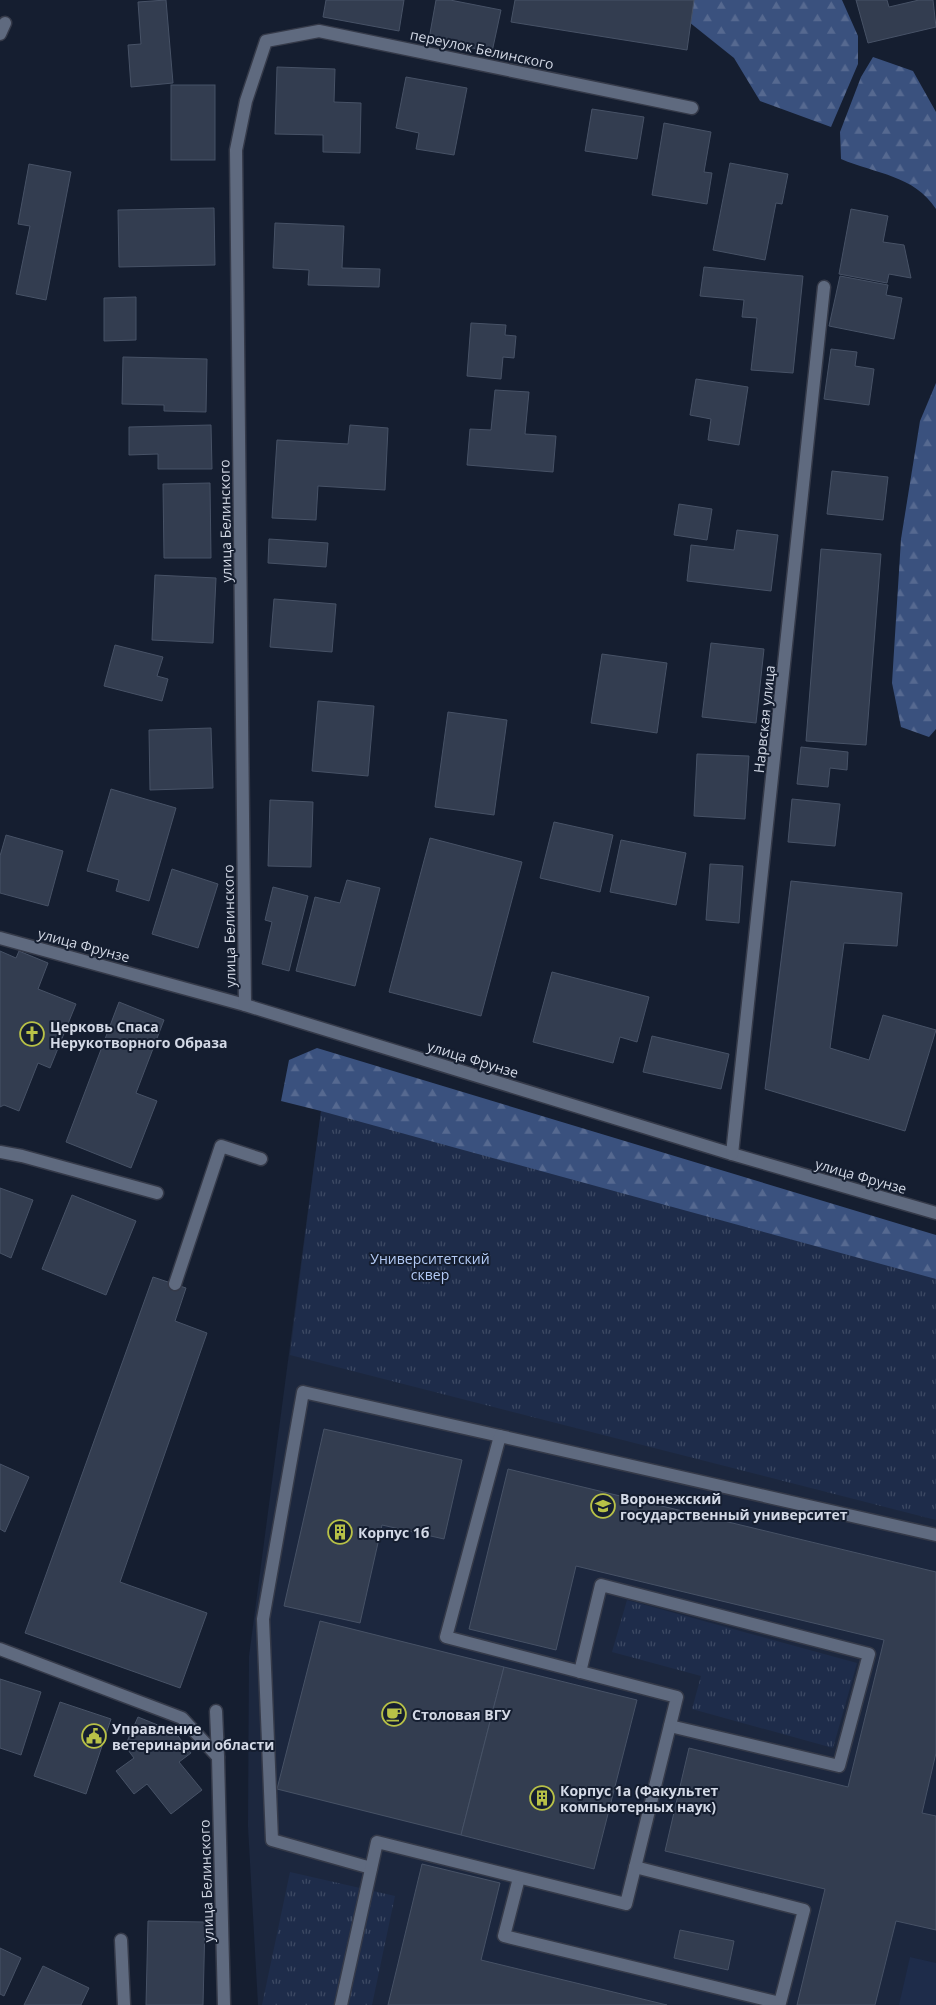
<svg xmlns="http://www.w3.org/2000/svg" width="936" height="2005" font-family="'Open Sans',sans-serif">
<defs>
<pattern id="forest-firs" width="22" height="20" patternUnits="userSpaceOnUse" patternTransform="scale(1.25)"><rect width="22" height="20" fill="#3a517e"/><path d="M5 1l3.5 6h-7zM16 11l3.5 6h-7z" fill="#566990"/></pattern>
<pattern id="park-tufts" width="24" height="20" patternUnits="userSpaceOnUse" patternTransform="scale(1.25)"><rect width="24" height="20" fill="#1e2c4a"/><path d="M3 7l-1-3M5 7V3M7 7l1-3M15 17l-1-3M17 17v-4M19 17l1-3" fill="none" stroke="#3e4a64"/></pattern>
</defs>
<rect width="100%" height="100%" fill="#151e30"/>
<!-- built -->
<path fill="#1c273e" d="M321 1111 936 1279V2005H258L248 1827 249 1656Z"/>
<!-- grass -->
<path fill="#1e2c4a" d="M910 1957 936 1963V2005H899Z"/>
<!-- forest -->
<g fill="url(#forest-firs)">
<path d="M650 0H842L858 36V64L831 127 760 101 734 58 674 10Z"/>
<path d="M873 57 913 71 936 112V209C914 175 876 174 841 159L840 132 861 77Z"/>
<path d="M936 383V729L929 737 901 727 892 683 901 539 920 421Z"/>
<path d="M317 1048 936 1235V1347L322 1195 321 1111 281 1101 289 1060Z"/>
</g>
<!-- park -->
<g fill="url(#park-tufts)">
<path d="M321 1111 936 1279V1520L290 1355Z"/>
<path d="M627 1600 857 1663 833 1748 692 1709 701 1676 612 1652Z"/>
<path d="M290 1872 395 1896 372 2005H262Z"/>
</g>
<!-- building -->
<g fill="#333d50" stroke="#475266">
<path d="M166 0 173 83 131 87 128 45 141 44 138 2Z"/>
<path d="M326 0H404L399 31 323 17Z"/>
<path d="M436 0H450L501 10 492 52 429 39Z"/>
<path d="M515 0H694L687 50 511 22Z"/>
<path d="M856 0H887L889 7 919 0H933L936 27 868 43Z"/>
<path d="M277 67 335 69 334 102 361 103 360 153 323 152V135L275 134Z"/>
<path d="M406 77 467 88 454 155 416 149 419 133 396 128Z"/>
<rect x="171" y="85" width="44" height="75"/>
<path d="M592 109 644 117 637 159 585 151Z"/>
<path d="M664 123 711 132 704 172 712 173 707 204 652 195Z"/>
<path d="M730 163 788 174 782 204 776 203 765 260 713 250Z"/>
<path d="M29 164 71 172 46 300 16 294 30 226 18 224Z"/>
<path d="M214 208 215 265 119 267 118 210Z"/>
<path d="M851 209 888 216 883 242 904 245 911 278 889 274 887 283 839 274Z"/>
<path d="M275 223 344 226 342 268 380 269 379 287 308 285 309 270 273 268Z"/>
<path d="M704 267 803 276 793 373 751 370 757 318 742 317 744 300 700 296Z"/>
<path d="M840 276 888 285 886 295 902 298 894 339 829 326Z"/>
<path d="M136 297V340L104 341V298Z"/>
<path d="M471 323 506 325 505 335 516 336 514 358 503 357 501 379 467 376Z"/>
<path d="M831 349 857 352 855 366 874 369 869 405 824 399Z"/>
<path d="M123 357 207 359 206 412 164 411V405L122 404Z"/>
<path d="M696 379 748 387 739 445 708 440 711 419 690 415Z"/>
<path d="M495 390 529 392 525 434 556 436 553 472 467 465 470 429 491 430Z"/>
<path d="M211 425 212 469H158V454L129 455V427Z"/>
<path d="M350 425 388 428 385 490 318 486 316 520 272 518 277 440 348 444Z"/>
<path d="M832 471 888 477 883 520 827 514Z"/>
<path d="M210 483 211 558H164L163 484Z"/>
<path d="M679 504 712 509 707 540 674 535Z"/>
<path d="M737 530 778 535 771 591 687 581 691 545 734 550Z"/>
<path d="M269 539 328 543 326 567 268 563Z"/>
<path d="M821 549 881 554 866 745 806 741Z"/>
<path d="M155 575 216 578 213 643 152 640Z"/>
<path d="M274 599 336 604 332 652 270 647Z"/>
<path d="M711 643 764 649 756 723 702 717Z"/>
<path d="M115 645 163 657 157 676 168 679 162 701 104 686Z"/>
<path d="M602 654 667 663 657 733 591 723Z"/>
<path d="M318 701 374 706 368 776 312 771Z"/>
<path d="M448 712 507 720 494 815 435 807Z"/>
<path d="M211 728 213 788 150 790 149 730Z"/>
<path d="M801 747 848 752 847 770 830 768 828 787 797 784Z"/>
<path d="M697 754 749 756 745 819 694 816Z"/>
<path d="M111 789 176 808 149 901 116 891 119 880 87 871Z"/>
<path d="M792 799 840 804 835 846 788 842Z"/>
<path d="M270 800 313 802 311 867 268 866Z"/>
<path d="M554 822 613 835 600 892 540 878Z"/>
<path d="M6 835 63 851 48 906 0 893V856Z"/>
<path d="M430 838 522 862 481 1016 389 992Z"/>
<path d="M621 840 686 853 676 905 610 892Z"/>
<path d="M710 864 743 866 739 923 706 920Z"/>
<path d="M172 869 218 884 198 948 152 934Z"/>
<path d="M347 880 380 888 355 986 296 971 315 897 340 903Z"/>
<path d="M791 881 902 893 897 946 844 943 830 1048 869 1060 883 1015 936 1030 905 1131 765 1089Z"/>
<path d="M273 887 308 896 289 971 262 964 272 922 265 920Z"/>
<path d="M0 951 16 958 19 951 48 963 38 989 76 1004 50 1068 38 1063 19 1111 4 1105 0 1107Z"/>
<path d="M552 972 649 997 637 1042 620 1037 613 1063 533 1042Z"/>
<path d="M119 1002 164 1020 136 1093 157 1101 131 1168 66 1142Z"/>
<path d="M652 1036 729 1054 721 1089 643 1072Z"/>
<path d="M0 1188 33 1200 11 1258 0 1253Z"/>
<path d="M72 1195 136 1221 106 1295 42 1269Z"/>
<path d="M153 1277 186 1288 175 1321 207 1333 120 1582 207 1613 180 1688 25 1633Z"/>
<path d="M324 1429 462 1460 444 1539 382 1525 360 1623 284 1606Z"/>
<path d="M0 1464 29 1477 5 1532 0 1529Z"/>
<path d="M508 1469 936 1572V1753L922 1813 936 1816V1930L896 1921 875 2005H797L825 1889 665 1851 689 1748 848 1787 884 1640 576 1566 556 1650 469 1629Z"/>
<path d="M320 1621 504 1667 461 1835 277 1789Z"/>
<path d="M504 1667 637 1700 594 1869 461 1835Z"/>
<path d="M0 1679 41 1692 21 1755 0 1748Z"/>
<path d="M60 1702 111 1719 86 1794 34 1776Z"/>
<path d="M138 1717 175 1732 191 1753 179 1762 202 1790 171 1814 147 1784 134 1794 116 1771 134 1758 125 1746Z"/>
<path d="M422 1864 500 1883 481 1960 667 2005H388Z"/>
<path d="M148 1921 205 1922 203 2005H146Z"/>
<path d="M680 1930 734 1941 728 1970 674 1958Z"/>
<path d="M0 1948 21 1958 4 1996 0 1994Z"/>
<path d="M43 1966 89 1988 81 2005H24Z"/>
</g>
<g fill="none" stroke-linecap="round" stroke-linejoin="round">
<!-- service casing -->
<g stroke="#353a49" stroke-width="15">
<g id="service">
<path d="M0 1152 22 1156 157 1193"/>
<path d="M175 1284 221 1146 261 1159"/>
<path d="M580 1672 601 1585 869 1654 839 1766 670 1726"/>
<path d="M216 1711 218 1757"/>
<path d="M371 1868 272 1840 263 1619 303 1392 500 1436"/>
<path d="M519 1878 504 1936 780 2003 804 1910 635 1867"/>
<path d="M121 1940 124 2005"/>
<path d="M341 2005 377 1842 626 1904 677 1697 446 1637 500 1436 936 1535"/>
</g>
</g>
<!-- minor casing -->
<g stroke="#353a49" stroke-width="15">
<g id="minor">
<path d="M0 34 5 23"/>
<path d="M0 938 245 1005 732 1154 936 1213"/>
<path d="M245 1005 236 150 246 101 266 41 319 31 692 108"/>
<path d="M732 1154 824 287"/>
<path d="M0 1649 182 1718 218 1757 224 2005"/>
</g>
</g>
<!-- service -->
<use href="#service" stroke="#5f6a7f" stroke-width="12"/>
<!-- minor -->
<use href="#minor" stroke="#5f6a7f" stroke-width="12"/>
</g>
<!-- icons -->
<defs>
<g id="church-ring" transform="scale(1.25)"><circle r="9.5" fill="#151e30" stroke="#b8c147" stroke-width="1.5"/><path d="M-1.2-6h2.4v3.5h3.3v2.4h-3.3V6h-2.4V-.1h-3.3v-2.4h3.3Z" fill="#b8c147"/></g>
<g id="university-ring" transform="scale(1.25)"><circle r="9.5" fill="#151e30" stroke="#b8c147" stroke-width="1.5"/><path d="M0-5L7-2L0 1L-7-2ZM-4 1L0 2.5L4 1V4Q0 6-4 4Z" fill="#b8c147"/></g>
<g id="building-ring" transform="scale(1.25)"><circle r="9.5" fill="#151e30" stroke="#b8c147" stroke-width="1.5"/><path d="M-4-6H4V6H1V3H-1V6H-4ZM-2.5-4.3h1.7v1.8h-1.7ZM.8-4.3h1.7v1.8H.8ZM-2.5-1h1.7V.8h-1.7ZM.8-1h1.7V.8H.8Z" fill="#b8c147"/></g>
<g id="cafe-ring" transform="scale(1.25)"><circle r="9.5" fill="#151e30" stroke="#b8c147" stroke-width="1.5"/><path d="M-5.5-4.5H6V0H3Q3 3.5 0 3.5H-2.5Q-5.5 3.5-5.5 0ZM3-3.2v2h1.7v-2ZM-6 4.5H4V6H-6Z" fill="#b8c147"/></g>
<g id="civic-ring" transform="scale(1.25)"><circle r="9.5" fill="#151e30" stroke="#b8c147" stroke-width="1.5"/><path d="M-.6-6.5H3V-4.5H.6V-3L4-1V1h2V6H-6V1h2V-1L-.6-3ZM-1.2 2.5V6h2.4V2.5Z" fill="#b8c147"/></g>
</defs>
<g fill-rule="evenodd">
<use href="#church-ring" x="32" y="1034"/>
<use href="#university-ring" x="603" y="1506"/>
<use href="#building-ring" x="340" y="1532"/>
<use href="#cafe-ring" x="394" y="1714"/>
<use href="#civic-ring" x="94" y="1736"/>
<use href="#building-ring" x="542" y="1798"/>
</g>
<g text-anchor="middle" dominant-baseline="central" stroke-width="4" stroke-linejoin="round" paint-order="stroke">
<!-- street labels -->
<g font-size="14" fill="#d3d9e6" stroke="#151e30">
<text transform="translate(482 49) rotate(12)">переулок Белинского</text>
<text transform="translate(225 521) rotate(-91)">улица Белинского</text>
<text transform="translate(764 719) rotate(-84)">Нарвская улица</text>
<text transform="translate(229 926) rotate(-91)">улица Белинского</text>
<text transform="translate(84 945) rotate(15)">улица Фрунзе</text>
<text transform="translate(473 1059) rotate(17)">улица Фрунзе</text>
<text transform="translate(861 1176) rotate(16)">улица Фрунзе</text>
<text transform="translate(206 1881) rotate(-92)">улица Белинского</text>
</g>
<!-- poi labels -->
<g font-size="14" font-weight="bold" fill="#d3d9e6" stroke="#151e30" text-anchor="start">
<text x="50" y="1026">Церковь Спаса<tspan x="50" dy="16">Нерукотворного Образа</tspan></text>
<text x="620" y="1498">Воронежский<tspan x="620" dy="16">государственный университет</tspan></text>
<text x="358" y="1532">Корпус 1б</text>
<text x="412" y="1714">Столовая ВГУ</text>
<text x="112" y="1728">Управление<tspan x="112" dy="16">ветеринарии области</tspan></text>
<text x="560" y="1790">Корпус 1а (Факультет<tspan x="560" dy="16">компьютерных наук)</tspan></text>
</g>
<!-- park labels -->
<g font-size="14" fill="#b3caf5" stroke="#151e30">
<text x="430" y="1258">Университетский<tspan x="430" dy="16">сквер</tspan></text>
</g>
</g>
</svg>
